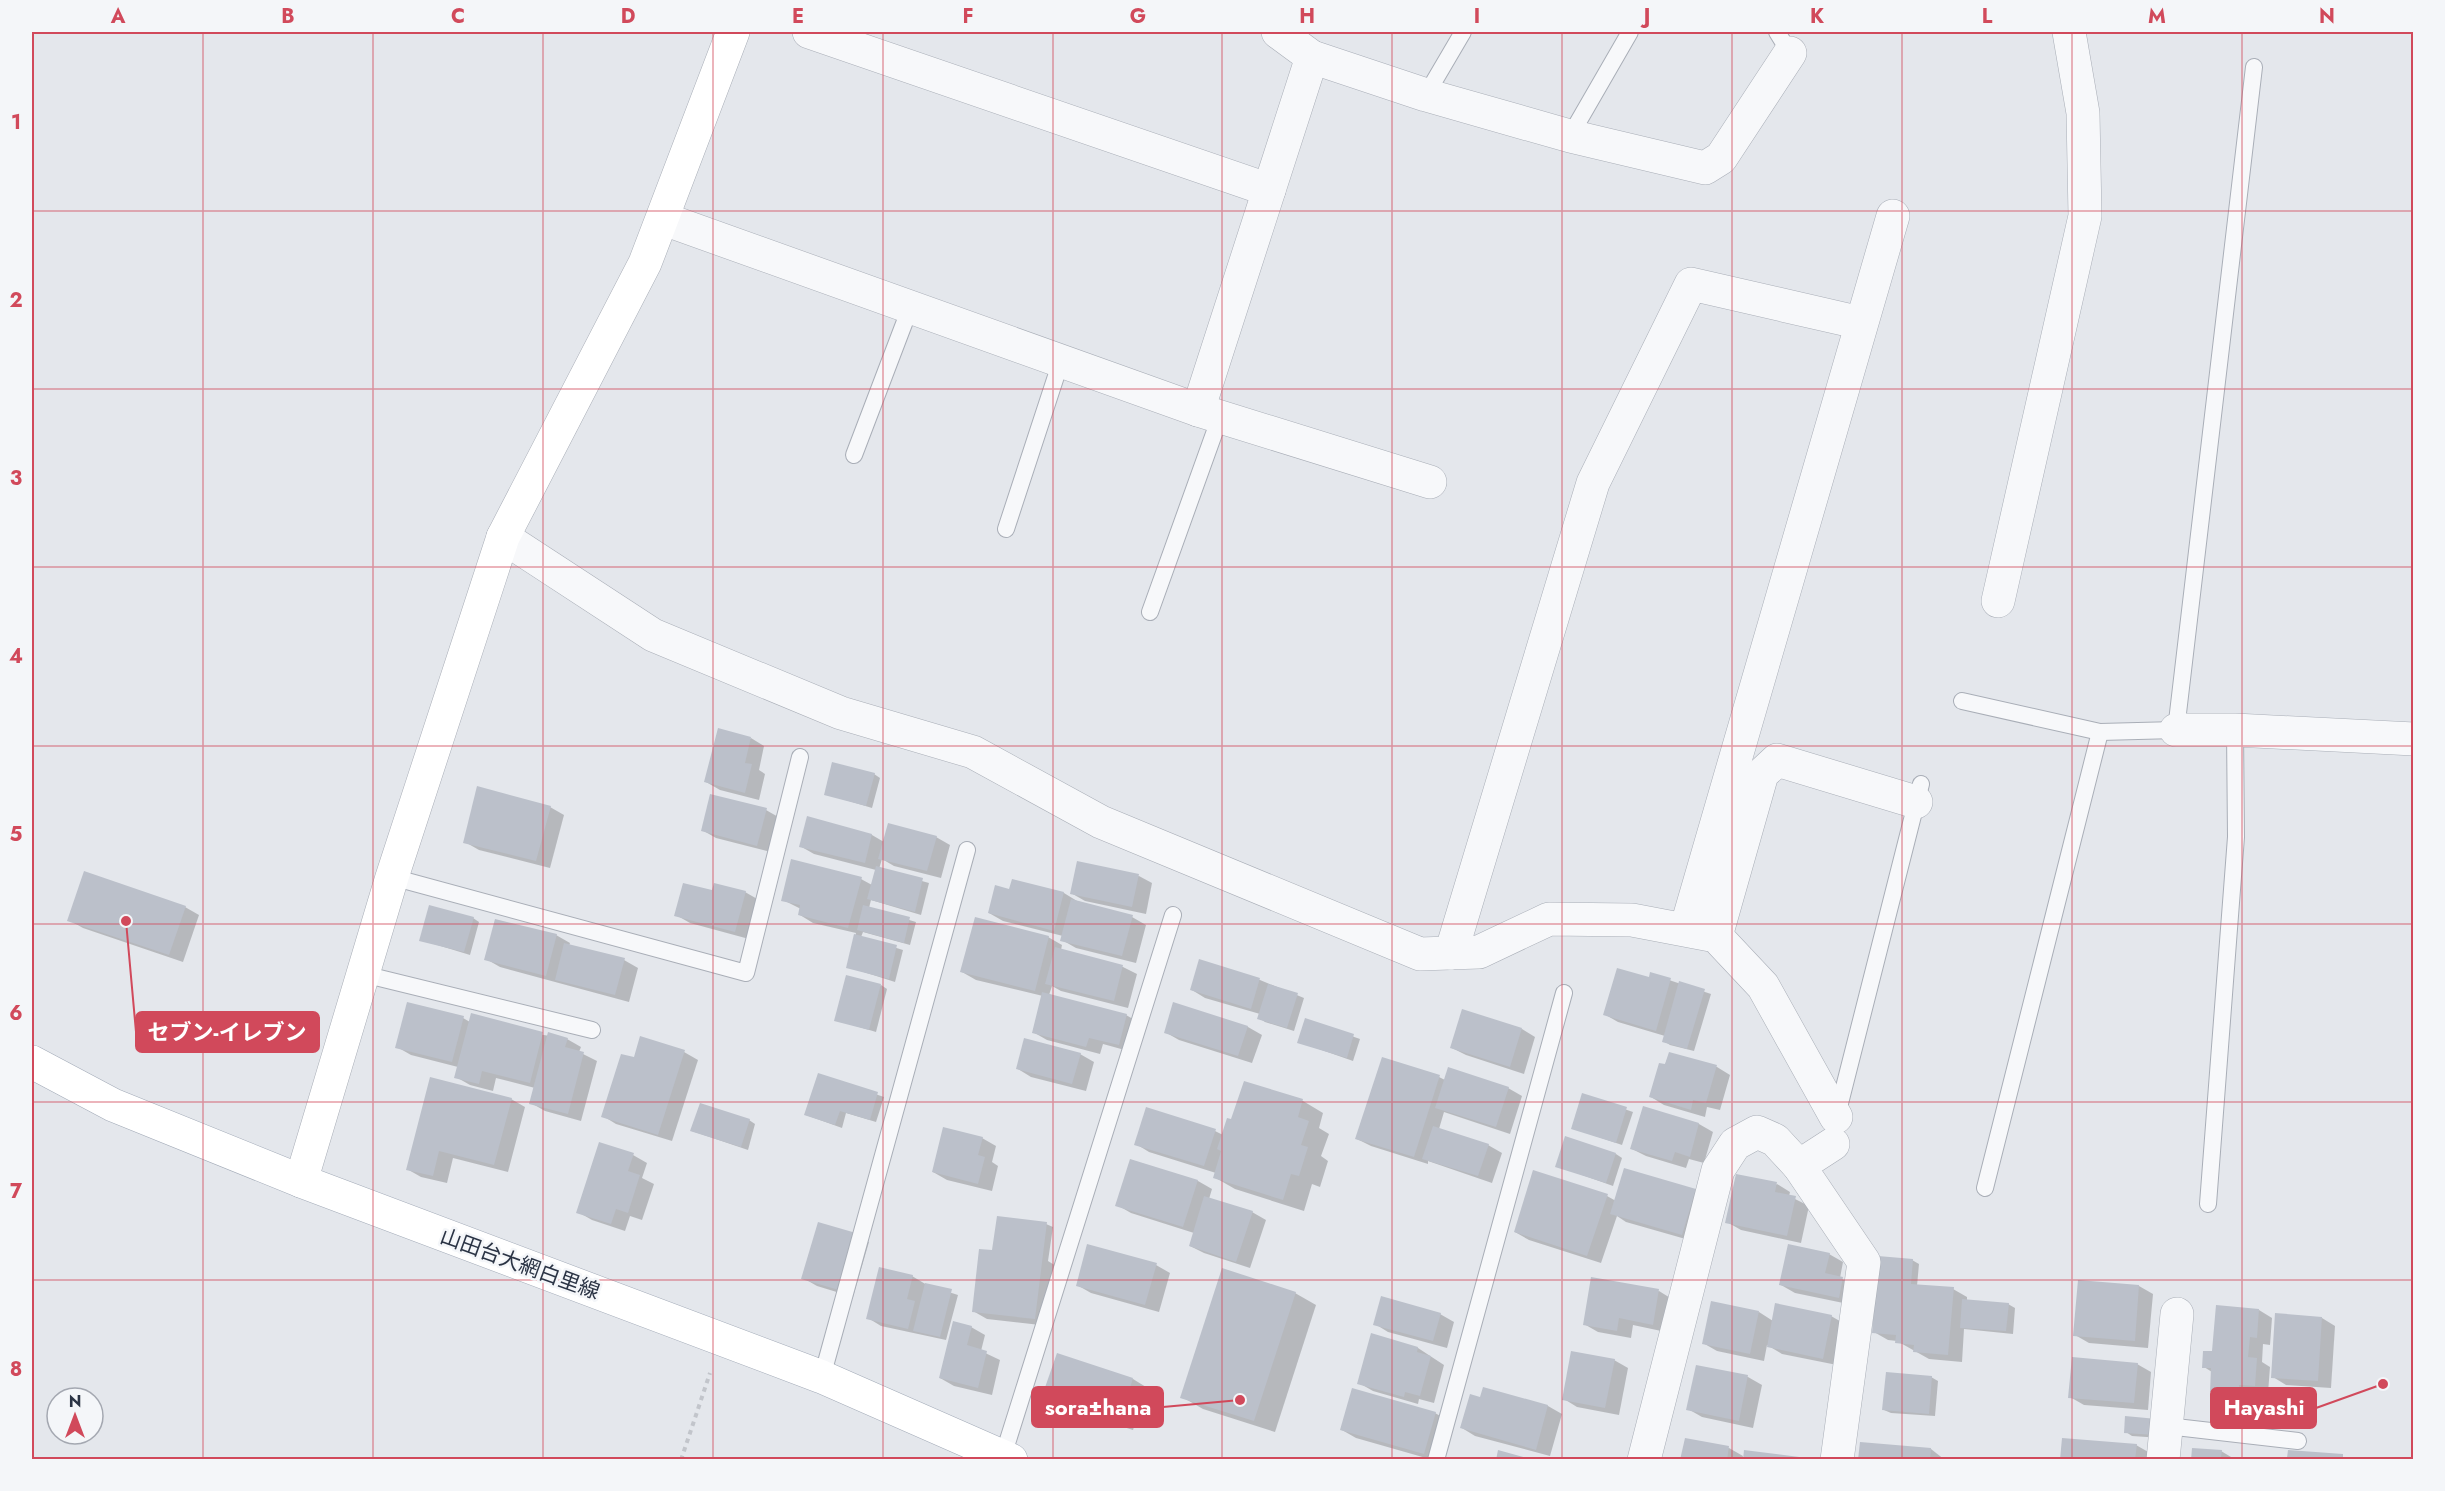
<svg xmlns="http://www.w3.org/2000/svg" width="2445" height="1491" font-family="Jost,'Noto Sans JP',sans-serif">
<rect width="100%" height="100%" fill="#e4e7ec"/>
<!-- shadow -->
<g fill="#0003">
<path d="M751 738 764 746 759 770 765 774 759 800 720 790 706 782Z"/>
<path d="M874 774 880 778 872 808 826 794Z"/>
<path d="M550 807 564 815 550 868 479 850 465 842Z"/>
<path d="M766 810 780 818 771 852 716 838 702 830Z"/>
<path d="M808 818 872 835 884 842 936 837 950 845 941 878 894 866 882 859 879 869 929 883 921 915 871 900 869 908 916 922 910 945 863 932 861 937 903 950 895 982 848 967 856 933 813 923 800 915 801 909 783 900 861 879 872 885 876 870 814 854 800 846Z"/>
<path d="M1139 876 1152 883 1146 914 1085 901 1071 893Z"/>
<path d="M1010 891 1064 893 1077 901 1132 917 1146 925 1136 963 1076 948 1062 940 1063 936 1003 921 989 913Z"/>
<path d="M745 892 759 900 749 939 690 923 676 915Z"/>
<path d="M185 907 199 915 183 962 83 928 69 920Z"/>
<path d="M473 918 479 922 470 955 421 940Z"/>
<path d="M556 935 570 943 569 946 624 960 638 968 629 1002 500 967 486 959Z"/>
<path d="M1048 937 1062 945 1061 950 1123 967 1137 974 1128 1008 1061 991 1052 986 1049 995 1126 1015 1140 1023 1132 1052 1103 1044 1100 1054 1047 1040 1033 1032 1043 996 976 980 962 972Z"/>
<path d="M1200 961 1260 980 1304 998 1294 1031 1265 1022 1259 1018 1260 1014 1205 998 1192 990Z"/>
<path d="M1651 974 1711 994 1694 1051 1670 1045 1664 1041 1665 1036 1618 1022 1604 1014 1650 979Z"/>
<path d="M881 985 887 989 876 1032 836 1020Z"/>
<path d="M1174 1004 1248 1027 1262 1035 1252 1063 1179 1040 1165 1032Z"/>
<path d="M463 1018 470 1022 567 1039 581 1047 579 1052 597 1061 581 1121 545 1111 531 1103 535 1088 496 1078 493 1091 470 1085 456 1077 458 1067 411 1055 397 1047Z"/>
<path d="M1306 1020 1360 1039 1353 1061 1299 1042Z"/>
<path d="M1522 1029 1535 1037 1524 1074 1466 1055 1452 1048Z"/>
<path d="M684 1052 698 1060 672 1141 616 1124 603 1116 635 1059Z"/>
<path d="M1670 1053 1717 1067 1730 1075 1720 1110 1707 1107 1705 1117 1664 1105 1651 1097Z"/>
<path d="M1080 1054 1094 1062 1086 1091 1031 1077 1018 1069Z"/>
<path d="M819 1075 884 1097 876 1122 846 1113 842 1128 806 1115Z"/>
<path d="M1439 1077 1445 1080 1508 1088 1522 1096 1510 1134 1444 1112 1439 1129 1488 1145 1502 1153 1492 1183 1428 1161V1164L1371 1146 1357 1139Z"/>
<path d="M1244 1083 1303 1101 1323 1113 1319 1128 1329 1134 1321 1156 1328 1161 1320 1187 1312 1184 1304 1211 1235 1189 1214 1177 1216 1173 1149 1152 1136 1144 1215 1131 1223 1135 1232 1121Z"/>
<path d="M1583 1095 1633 1112 1622 1145 1572 1128Z"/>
<path d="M511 1099 525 1107 508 1172 453 1158 447 1183 421 1177 407 1169Z"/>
<path d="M1644 1108 1699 1124 1713 1132 1704 1163 1689 1159 1686 1168 1646 1156 1632 1149Z"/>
<path d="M749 1120 755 1124 748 1150 692 1131Z"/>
<path d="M982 1138 996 1146 992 1162 998 1166 992 1191 947 1180 933 1172Z"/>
<path d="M1616 1154 1622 1158 1613 1186 1557 1166Z"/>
<path d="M633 1155 647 1163 642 1178 654 1184 642 1220 630 1216 625 1231 592 1220 578 1212Z"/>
<path d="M1131 1160 1198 1181 1212 1189 1209 1199 1252 1212 1266 1220 1250 1268 1204 1253 1190 1246 1194 1233 1131 1213 1117 1205Z"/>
<path d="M1777 1184 1790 1192 1789 1196 1809 1206 1801 1243 1741 1230 1727 1222Z"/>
<path d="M1695 1190 1709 1198 1696 1242 1626 1222 1617 1216 1601 1263 1529 1240 1515 1232 1607 1196 1616 1201Z"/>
<path d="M1046 1224 1053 1227 1048 1261 1056 1266 1049 1326 987 1319 973 1311 994 1252Z"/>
<path d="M855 1234 869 1242 853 1297 817 1286 803 1278Z"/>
<path d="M1829 1254 1843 1262 1840 1278 1857 1286 1853 1305 1795 1293 1781 1285Z"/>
<path d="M1912 1260 1919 1264 1917 1286 1953 1289 1967 1297V1301L2008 1304 2015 1308 2013 1334 1964 1329 1962 1362 1929 1359 1897 1341 1888 1340 1874 1332Z"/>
<path d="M1156 1265 1170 1273 1159 1312 1091 1293 1077 1285Z"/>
<path d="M912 1276 927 1285 958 1295 946 1340 881 1326 868 1318Z"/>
<path d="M2079 1282 2139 1286 2153 1294 2148 1348 2089 1343 2075 1335Z"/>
<path d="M1659 1291 1672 1299 1666 1332 1633 1325 1631 1338 1598 1332 1584 1324Z"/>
<path d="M1295 1293 1316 1305 1275 1432 1203 1409 1182 1397Z"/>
<path d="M2259 1310 2272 1318 2270 1345 2263 1344 2262 1362 2270 1367 2268 1393 2253 1392 2252 1401 2225 1400 2211 1392 2212 1372 2204 1367 2214 1353Z"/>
<path d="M1759 1312 1773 1321 1831 1316 1845 1324 1837 1365 1782 1354 1767 1345 1764 1361 1717 1351 1703 1343Z"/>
<path d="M1440 1314 1454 1322 1447 1348 1388 1332 1375 1324Z"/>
<path d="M2322 1318 2335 1326 2331 1388 2286 1385 2273 1377Z"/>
<path d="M971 1327 985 1335 981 1351 1000 1360 992 1395 954 1386 940 1378Z"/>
<path d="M1372 1335 1418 1348 1444 1365 1434 1403 1419 1399 1418 1404 1373 1391 1359 1383Z"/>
<path d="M1614 1360 1628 1368 1619 1415 1577 1407 1564 1399Z"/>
<path d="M2137 1364 2151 1372 2148 1410 2084 1405 2070 1397Z"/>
<path d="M1697 1366 1748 1377 1762 1385 1753 1428 1702 1417 1688 1409Z"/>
<path d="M1931 1377 1938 1381 1935 1416 1891 1413 1884 1410Z"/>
<path d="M1133 1379 1146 1387 1133 1430 1057 1406 1043 1398Z"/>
<path d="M1484 1389 1548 1406 1562 1414 1550 1456 1475 1436 1462 1428 1481 1399Z"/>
<path d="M1435 1413 1449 1421 1433 1460 1356 1438 1342 1430Z"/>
<path d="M2156 1420 2161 1438 2132 1436 2126 1432Z"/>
<path d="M2136 1445 2150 1453V1460H2062Z"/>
<path d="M1729 1448 1743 1456 1742 1460H1682Z"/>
<path d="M1931 1449 1945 1460H1860Z"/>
<path d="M2221 1451 2236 1460H2192Z"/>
</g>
<!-- building -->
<g fill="#bbc0ca">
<path d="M718 728 751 737 745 763 752 764 745 793 704 782Z"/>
<path d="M832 762 875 773 866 806 824 795Z"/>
<path d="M477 786 551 806 536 861 463 843Z"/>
<path d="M710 794 767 808 757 846 701 831Z"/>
<path d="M807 816 872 834 865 863 799 847Z"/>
<path d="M888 823 937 836 927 871 878 859Z"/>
<path d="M791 859 862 877 848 928 798 915 800 905 781 901Z"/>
<path d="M1077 861 1139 874 1132 907 1070 894Z"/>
<path d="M876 866 923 878 915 912 867 899Z"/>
<path d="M84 871 186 906 169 955 67 921Z"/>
<path d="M1012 879 1064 892 1054 931 988 913 995 885 1009 889Z"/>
<path d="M683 883 712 890 714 883 746 891 735 932 674 916Z"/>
<path d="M1071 899 1133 915 1122 956 1060 941Z"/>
<path d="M429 905 474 917 464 952 419 941Z"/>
<path d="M863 905 910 917 904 943 857 930Z"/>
<path d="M975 917 1049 936 1035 991 960 972Z"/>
<path d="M495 919 557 934 546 976 484 960Z"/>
<path d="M854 934 897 945 889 979 846 968Z"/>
<path d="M564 943 625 958 615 995 555 980Z"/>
<path d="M1055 947 1123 965 1114 1001 1045 984Z"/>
<path d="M1199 959 1260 978 1251 1009 1190 990Z"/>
<path d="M1617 968 1649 977 1650 972 1671 978 1656 1031 1603 1015Z"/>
<path d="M846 975 881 984 869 1030 834 1021Z"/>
<path d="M1679 981 1705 989 1687 1049 1662 1042Z"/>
<path d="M1268 984 1298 993 1287 1028 1257 1019Z"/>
<path d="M1042 992 1127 1014 1119 1045 1089 1038 1086 1047 1032 1033Z"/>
<path d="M407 1002 464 1016 452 1062 395 1048Z"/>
<path d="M1173 1002 1248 1026 1238 1056 1164 1033Z"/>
<path d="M1462 1009 1522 1028 1510 1067 1450 1048Z"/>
<path d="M471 1013 543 1032 530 1083 482 1071 479 1084 454 1078Z"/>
<path d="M1305 1018 1354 1034 1347 1058 1297 1043Z"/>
<path d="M548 1032 568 1038 565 1047 584 1052 568 1114 529 1104Z"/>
<path d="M640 1036 685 1050 658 1135 601 1117 621 1054 634 1057Z"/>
<path d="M1024 1038 1081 1053 1072 1084 1016 1069Z"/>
<path d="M1669 1052 1717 1065 1706 1103 1693 1100 1691 1110 1649 1097 1659 1063 1665 1064Z"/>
<path d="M1382 1057 1440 1075 1414 1157 1355 1139Z"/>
<path d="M1448 1067 1509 1087 1496 1127 1435 1108Z"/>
<path d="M818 1073 878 1092 870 1120 840 1111 835 1125 804 1115Z"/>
<path d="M430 1077 512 1098 494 1165 439 1151 433 1176 406 1170Z"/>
<path d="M1244 1081 1303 1099 1298 1117 1309 1121 1301 1145 1308 1147 1299 1176 1291 1174 1283 1200 1213 1178 1221 1151 1217 1149 1227 1118 1231 1119Z"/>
<path d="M1582 1093 1627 1107 1616 1143 1571 1129Z"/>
<path d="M700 1103 750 1119 741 1147 690 1131Z"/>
<path d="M1643 1106 1699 1123 1690 1157 1675 1152 1672 1161 1630 1149Z"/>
<path d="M1146 1107 1216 1129 1204 1166 1134 1145Z"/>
<path d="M1433 1126 1489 1144 1478 1176 1422 1159Z"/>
<path d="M943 1127 983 1137 978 1155 985 1157 978 1184 932 1172Z"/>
<path d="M1565 1136 1616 1153 1606 1183 1555 1167Z"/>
<path d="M599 1142 634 1153 628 1171 640 1175 628 1213 616 1209 611 1224 576 1213Z"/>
<path d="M1130 1159 1198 1180 1183 1227 1115 1206Z"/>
<path d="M1624 1168 1696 1189 1682 1235 1610 1214Z"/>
<path d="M1533 1170 1608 1194 1587 1256 1514 1232Z"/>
<path d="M1736 1174 1777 1182 1775 1192 1796 1196 1787 1236 1725 1223Z"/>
<path d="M1204 1196 1253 1211 1236 1262 1189 1246Z"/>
<path d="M997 1216 1047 1222 1035 1319 972 1312 979 1249 992 1250Z"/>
<path d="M818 1222 856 1233 839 1290 801 1279Z"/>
<path d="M1087 1244 1157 1263 1145 1305 1076 1286Z"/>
<path d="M1788 1244 1830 1253 1825 1273 1843 1277 1839 1298 1779 1285Z"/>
<path d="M1878 1256 1913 1259 1911 1284 1954 1287 1948 1355 1913 1352 1914 1345 1895 1343 1896 1335 1872 1333Z"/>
<path d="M879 1267 913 1275 907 1299 915 1301 908 1329 866 1319Z"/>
<path d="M1222 1268 1296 1292 1254 1421 1180 1398Z"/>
<path d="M1591 1277 1659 1289 1653 1325 1619 1318 1617 1331 1583 1325Z"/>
<path d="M2078 1280 2139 1285 2135 1341 2073 1336Z"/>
<path d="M925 1283 952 1289 940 1337 913 1331Z"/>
<path d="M1381 1296 1441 1313 1433 1341 1373 1325Z"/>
<path d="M1962 1299 2009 1303 2006 1331 1960 1328Z"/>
<path d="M1711 1301 1759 1311 1750 1354 1702 1344Z"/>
<path d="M1775 1303 1832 1315 1823 1359 1767 1347Z"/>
<path d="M2216 1305 2259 1309 2257 1338 2250 1337 2248 1357 2257 1358 2255 1386 2239 1385V1394L2210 1392 2211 1368H2202L2203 1351H2212Z"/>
<path d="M2275 1313 2322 1317 2318 1381 2271 1378Z"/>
<path d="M953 1321 972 1326 967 1345 987 1351 978 1388 939 1378Z"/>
<path d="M1371 1333 1418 1347 1417 1352 1431 1356 1420 1396 1405 1392 1404 1397 1357 1384Z"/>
<path d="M1571 1351 1615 1359 1605 1408 1562 1400Z"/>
<path d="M1057 1353 1133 1378 1119 1424 1041 1399Z"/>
<path d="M2072 1357 2138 1363 2134 1403 2068 1398Z"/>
<path d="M1696 1365 1748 1375 1739 1421 1686 1410Z"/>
<path d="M1886 1372 1932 1376 1929 1414 1882 1410Z"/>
<path d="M1483 1387 1548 1405 1536 1450 1460 1428 1470 1394 1480 1397Z"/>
<path d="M1352 1388 1436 1412 1424 1454 1340 1430Z"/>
<path d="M2125 1416 2157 1419 2155 1435 2124 1433Z"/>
<path d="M1685 1438 1729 1446 1727 1460H1680Z"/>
<path d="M2062 1438 2137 1444 2135 1460H2060Z"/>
<path d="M1860 1442 1931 1448 1930 1460H1858Z"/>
<path d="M2192 1448 2222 1450 2221 1457 2232 1460H2191Z"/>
<path d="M1498 1450 1531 1459V1460H1496Z"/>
<path d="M1744 1450 1807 1458V1460H1743Z"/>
<path d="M2288 1450 2343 1454V1460H2272V1457L2287 1458Z"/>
</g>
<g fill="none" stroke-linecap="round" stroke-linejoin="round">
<!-- lane casing -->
<g stroke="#a9aeb7" stroke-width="18">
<g id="lane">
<path d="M1777 32 1790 53"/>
<path d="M1426 95 1463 32"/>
<path d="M1570 136 1630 32"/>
<path d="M854 455 910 308"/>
<path d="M1006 529 1061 361"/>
<path d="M1150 612 1220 417"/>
<path d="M1962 701 2100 732 2176 730 2254 67"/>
<path d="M392 877 746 973 800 757"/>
<path d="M363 974 592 1030"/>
<path d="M1837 1115 1921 784"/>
<path d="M1985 1188 2100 732"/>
<path d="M2208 1204 2236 837 2235 730"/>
<path d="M822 1377 967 850"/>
<path d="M2167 1426 2298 1441"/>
<path d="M1003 1456 1173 915"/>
<path d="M1436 1460 1564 993"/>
</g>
</g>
<!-- street casing -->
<g stroke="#a9aeb7" stroke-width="34">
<g id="street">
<path d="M809 32 1269 190"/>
<path d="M1278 32 1312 57 1426 95 1570 136 1705 168 1721 158 1790 53"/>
<path d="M664 219 1198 410 1430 482"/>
<path d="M1198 410 1312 57"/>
<path d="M503 537 653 635 841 713 973 752 1101 822 1420 954 1479 952 1549 919 1632 920 1716 936 1763 986 1836 1117"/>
<path d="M1998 601 2085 216 2083 113 2069 32"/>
<path d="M2176 730H2235L2414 739"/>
<path d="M1686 929 1893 216"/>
<path d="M1716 936 1762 774 1777 760 1916 802"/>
<path d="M1451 953 1593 483 1691 284 1861 323"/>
<path d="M1799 1166 1833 1144"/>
<path d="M1644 1460 1718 1170 1735 1144 1757 1132 1775 1140 1799 1166 1864 1262 1837 1460"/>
<path d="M2163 1460 2177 1314"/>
</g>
</g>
<!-- secondary casing -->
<g stroke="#a9aeb7" stroke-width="34">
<path id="secondary" d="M301 1181 392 877 503 537 645 263 733 32"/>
</g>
<!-- primary casing -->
<g stroke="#a3abb8" stroke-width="34">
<path id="primary" d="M32 1062 113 1105 301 1181 822 1377 1011 1460"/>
</g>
<!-- path -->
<path stroke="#c2c5cb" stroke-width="4" stroke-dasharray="4.5 4.5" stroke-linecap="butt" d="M681 1460 710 1373"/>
<!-- lane -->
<use href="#lane" stroke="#f7f8fa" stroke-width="16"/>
<!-- street -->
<use href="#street" stroke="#f7f8fa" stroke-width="33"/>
<!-- secondary -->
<use href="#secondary" stroke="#fff" stroke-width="33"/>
<!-- primary -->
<use href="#primary" stroke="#fff" stroke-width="33"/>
</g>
<!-- grid -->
<path fill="none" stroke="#d1495b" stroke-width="1.5" stroke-opacity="0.55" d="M203 32V1460M373 32V1460M543 32V1460M713 32V1460M883 32V1460M1053 32V1460M1222 32V1460M1392 32V1460M1562 32V1460M1732 32V1460M1902 32V1460M2072 32V1460M2242 32V1460M32 211H2414M32 389H2414M32 567H2414M32 746H2414M32 924H2414M32 1102H2414M32 1280H2414"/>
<g text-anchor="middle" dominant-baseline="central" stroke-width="5" stroke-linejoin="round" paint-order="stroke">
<!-- street labels -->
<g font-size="21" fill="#2b3445" stroke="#f4f6f9">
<text transform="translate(520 1264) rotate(20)">山田台大網白里線</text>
</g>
</g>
<!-- callouts -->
<path fill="none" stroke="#d1495b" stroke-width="2" d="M126 921L136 1032M1240 1400L1163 1407M2383 1384L2316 1408"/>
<g fill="#d1495b" stroke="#f4f6f9" stroke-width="2">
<circle cx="126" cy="921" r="6"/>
<circle cx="1240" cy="1400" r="6"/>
<circle cx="2383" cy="1384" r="6"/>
</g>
<g fill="#d1495b" stroke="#d1495b" stroke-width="2">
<rect x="136" y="1012" width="183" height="40" rx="6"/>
<rect x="1032" y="1387" width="131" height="40" rx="6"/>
<rect x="2211" y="1388" width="105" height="40" rx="6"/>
</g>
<g font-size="22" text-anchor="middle" font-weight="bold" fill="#fff">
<text x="227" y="1040">セブン-イレブン</text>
<text x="1098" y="1415">sora±hana</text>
<text x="2264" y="1415">Hayashi</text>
</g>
<!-- border -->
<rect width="2445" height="1491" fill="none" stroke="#f4f6f9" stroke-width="66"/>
<!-- north arrow -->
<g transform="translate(75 1416)"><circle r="28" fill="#f4f6f9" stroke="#a4a8b1" stroke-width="1.5"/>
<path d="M0-4.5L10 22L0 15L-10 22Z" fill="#d1495b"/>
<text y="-9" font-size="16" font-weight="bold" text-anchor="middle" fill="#2b3445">N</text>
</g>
<rect x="33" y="33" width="2379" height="1425" fill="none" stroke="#d1495b" stroke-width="2"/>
<g font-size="20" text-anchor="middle" font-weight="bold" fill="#d1495b">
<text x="118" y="23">A</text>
<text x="288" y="23">B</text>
<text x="458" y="23">C</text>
<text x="628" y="23">D</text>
<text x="798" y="23">E</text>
<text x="968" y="23">F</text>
<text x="1138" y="23">G</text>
<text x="1307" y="23">H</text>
<text x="1477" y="23">I</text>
<text x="1647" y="23">J</text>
<text x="1817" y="23">K</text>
<text x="1987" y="23">L</text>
<text x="2157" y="23">M</text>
<text x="2327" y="23">N</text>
<text x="16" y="129">1</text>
<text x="16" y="307">2</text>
<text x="16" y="485">3</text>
<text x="16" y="663">4</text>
<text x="16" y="841">5</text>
<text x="16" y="1020">6</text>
<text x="16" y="1198">7</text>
<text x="16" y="1376">8</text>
</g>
</svg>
